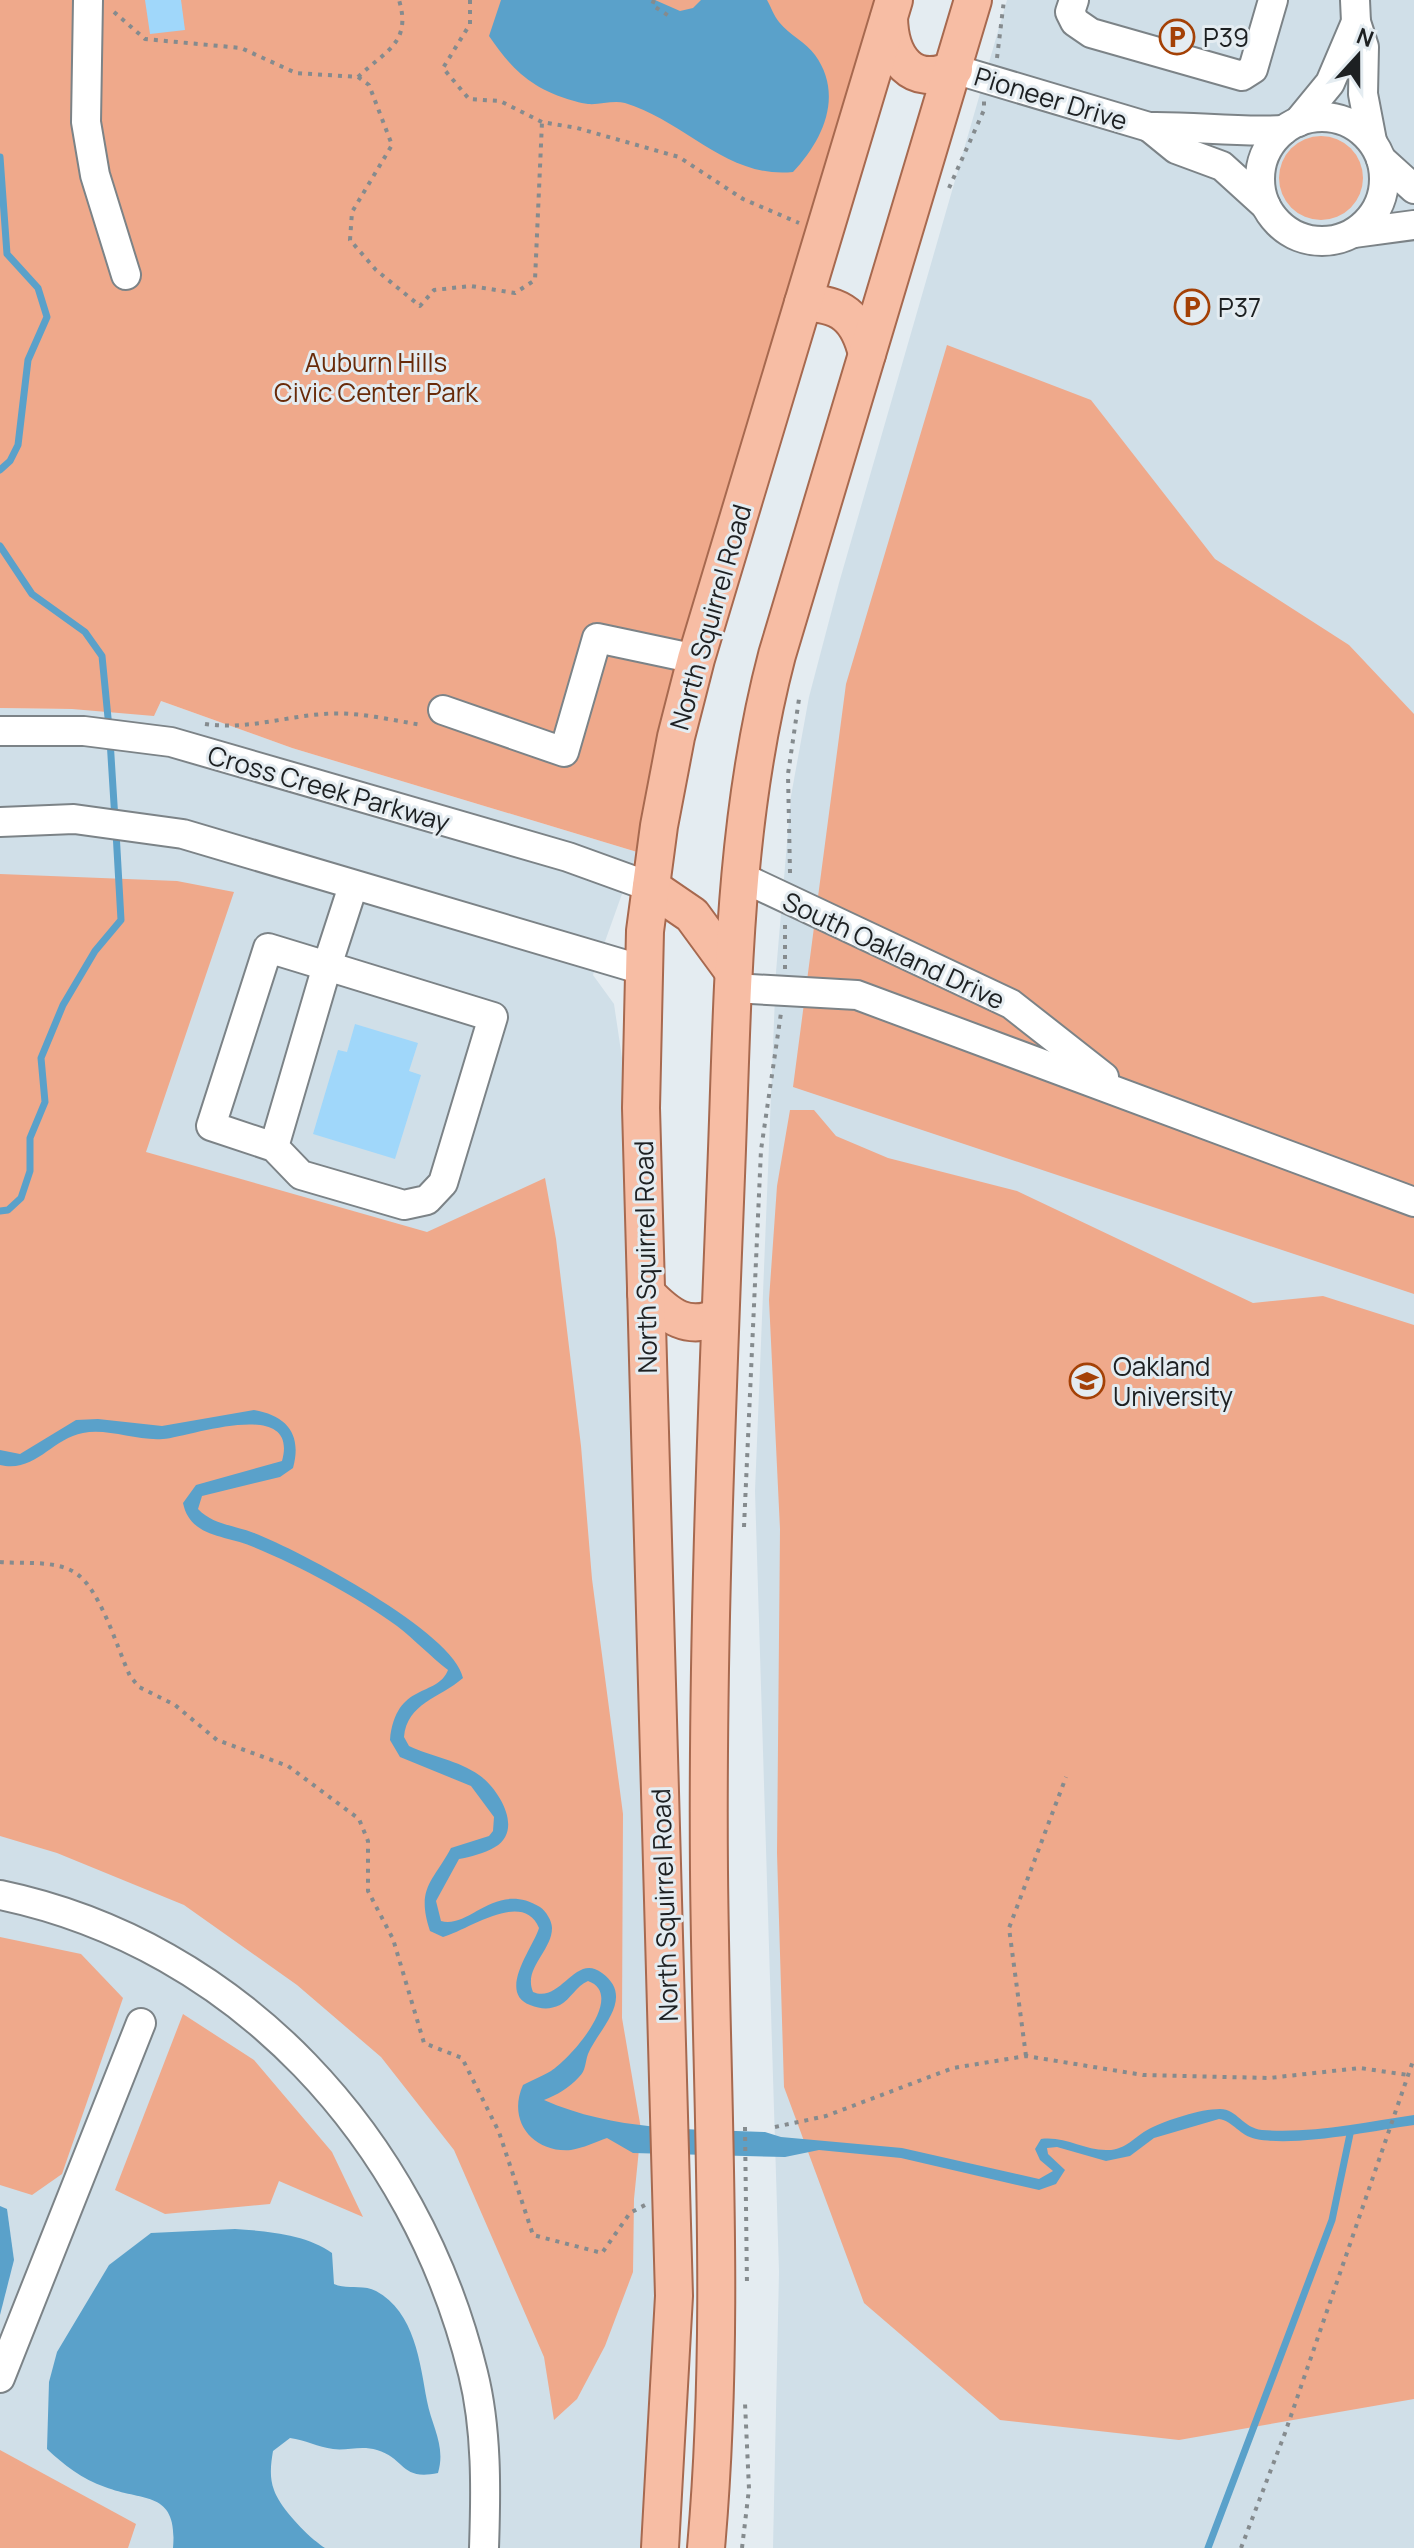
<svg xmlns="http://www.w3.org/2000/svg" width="1414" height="2548" font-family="Manrope,sans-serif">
<rect width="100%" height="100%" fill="#e4ecf1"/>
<!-- built -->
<g fill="#d0dfe8">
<path d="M1007 0H1414V2548H773L779 2272 755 1491 776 972 791 796 809 697 839 583Z"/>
<path d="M161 701 292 748 637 852 593 975 614 1004 625 1078 660 2206 647 2548H0V708L72 709Z"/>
</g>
<!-- green -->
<g fill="#efa98b">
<path d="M0 0H885L637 852 292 748 161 701 154 716 72 709 0 708Z"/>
<circle cx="1321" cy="178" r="42"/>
<path d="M947 345 1091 400 1215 559 1349 645 1414 714V1294L793 1087 846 684Z"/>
<path d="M0 874 177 881 234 892 146 1152 427 1232 545 1178 556 1239 581 1446 592 1579 623 1814 622 2018 641 2129 634 2199 633 2272 605 2346 577 2399 554 2420 544 2357 454 2150 381 2057 297 1985 184 1905 57 1853 0 1836Z"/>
<path d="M790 1110H814L836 1136 888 1158 1017 1191 1253 1303 1323 1296 1414 1325V2399L1179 2440 1000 2420 864 2303 784 2087 777 1853 780 1529 769 1300 777 1186Z"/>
<path d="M0 1937 81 1954 123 1998 62 2174 32 2195 0 2185Z"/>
<path d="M183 2014 254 2060 332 2152 363 2217 279 2181 270 2204 165 2214 115 2190Z"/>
<path d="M0 2450 136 2524 128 2548H0Z"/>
</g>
<!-- water -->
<g fill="#5aa1ca">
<path d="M501 0H655L680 11 693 8 701 0H767C771 7 774 16 779 22 789 35 806 42 815 55 844 95 823 140 793 172 727 179 685 121 625 103 613 100 600 105 588 104 573 102 548 93 536 85 516 73 502 55 489 36Z"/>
<path d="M254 1410C288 1416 302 1435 293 1468L280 1477 202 1496 198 1509C213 1525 234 1525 254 1533 299 1550 455 1633 463 1678 440 1698 407 1703 404 1737L409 1746C432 1757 458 1760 479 1775 499 1789 524 1830 495 1847 485 1853 470 1857 459 1859L436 1901 441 1921C470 1929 495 1880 540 1907 546 1911 552 1921 552 1928 552 1951 523 1968 533 1992 561 2004 575 1952 602 1973 636 1998 599 2028 588 2054 585 2062 586 2071 579 2077 569 2088 557 2095 544 2100 614 2131 690 2129 765 2132L781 2137 902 2148 1039 2179 1053 2171 1040 2160 1035 2149 1041 2139C1065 2136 1083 2150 1106 2150 1125 2151 1134 2137 1149 2129 1167 2120 1200 2109 1220 2109 1237 2109 1243 2128 1262 2130 1311 2134 1365 2122 1414 2115V2125C1371 2131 1297 2147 1256 2139 1240 2136 1233 2121 1219 2119L1154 2138 1130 2156 1106 2161 1057 2147 1047 2148 1048 2154 1065 2170 1056 2184 1039 2190 901 2158 819 2150 785 2157 633 2153 607 2138C596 2142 583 2148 571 2150 532 2153 507 2120 523 2085 532 2080 543 2076 551 2071 570 2059 627 1995 588 1981 576 1986 571 1999 560 2005 549 2010 541 2009 530 2005 497 1992 533 1948 539 1928 523 1889 467 1931 443 1937L430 1931C416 1888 432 1883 451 1848L489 1836 493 1831 494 1817 471 1786 400 1757 390 1740C396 1681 437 1698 448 1670 430 1656 415 1640 397 1626 356 1596 298 1565 251 1546 224 1535 190 1537 183 1503L196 1485 282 1461C300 1396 189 1437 163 1439 136 1441 108 1428 83 1433 51 1439 36 1473 0 1465V1450L20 1454 76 1420 98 1419 162 1426Z"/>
<path d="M0 2206 7 2209 14 2260 0 2315Z"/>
<path d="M235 2229C266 2231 306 2234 332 2253L334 2284C347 2290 363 2284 376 2291 415 2312 420 2363 427 2401 432 2427 446 2446 438 2473 401 2481 406 2459 377 2450 361 2445 347 2451 333 2449 318 2447 305 2440 290 2438L273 2451C271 2463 269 2477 274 2490 280 2508 309 2538 325 2548H173C178 2490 144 2502 105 2487 82 2479 64 2465 47 2449L49 2382 57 2352 109 2265 151 2233Z"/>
</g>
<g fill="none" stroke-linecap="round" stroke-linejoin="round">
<!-- stream -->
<g stroke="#5aa1ca" stroke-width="7">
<path d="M0 157 7 254 38 288 47 317 28 360 18 445 10 461 0 470"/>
<path d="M0 546 32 594 85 632 102 656 109 728"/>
<path d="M110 740 115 820"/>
<path d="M0 1211 8 1210 21 1198 30 1171V1138L45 1102 41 1058 63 1005 95 951 121 920 116 832"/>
<path d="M1208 2548 1332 2220 1350 2134"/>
</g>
</g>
<!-- building -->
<g fill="#a0d7fa">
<path d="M145 0H181L185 30 150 34Z"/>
<path d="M355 1024 418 1043 409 1071 421 1075 395 1159 313 1134 338 1050 347 1052Z"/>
</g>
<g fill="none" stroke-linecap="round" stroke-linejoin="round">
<!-- minor casing -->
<g stroke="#7c8387" stroke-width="32">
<g id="minor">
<path d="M88 0 86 122 95 175 126 275"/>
<path d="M1074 0 1070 12 1075 22 1091 33 1242 76 1253 69 1273 0"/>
<path d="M1355 0 1356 22 1364 47 1363 94 1372 141"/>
<path d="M954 69 1149 127C1194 126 1238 133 1284 130"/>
<circle cx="1322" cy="179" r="62"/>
<path d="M1298 122 1330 83 1356 22"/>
<path d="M1149 127 1176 149 1222 166 1266 206"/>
<path d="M1381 159 1414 189"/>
<path d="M1354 233 1414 225"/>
<path d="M443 710 564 752 597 638 696 659"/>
<path d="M0 731H84L171 742 568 857 651 887"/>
<path d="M0 822 74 819 183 834 643 970"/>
<path d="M739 876 1011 1004 1104 1077"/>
<path d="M733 988 857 995 1414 1202"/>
<path d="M274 1147 327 966 268 948 211 1126 274 1147 301 1175 404 1205 427 1200 443 1183 493 1017 327 966 353 886"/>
<path d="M0 1895C239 1945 416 2139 473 2373 487 2429 486 2491 484 2548"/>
<path d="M0 2378 141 2023"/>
</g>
</g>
<!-- major casing -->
<g stroke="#a7694f" stroke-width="40">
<g id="major">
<path d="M889 18C890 57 911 89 954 69"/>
<path d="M803 303C841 303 858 317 867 354"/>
<path d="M651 887 692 915 733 971"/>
<path d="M646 1293C668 1316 688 1332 720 1316"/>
<path d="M660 2548 674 2296 641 1108 645 931 659 826 676 737 696 659 894 0"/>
<path d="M706 2548C726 2322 711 2098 709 1872 707 1639 717 1408 726 1176 733 1001 732 826 777 655L973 0"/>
</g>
</g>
<!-- path -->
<g stroke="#858b8e" stroke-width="4" stroke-dasharray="4 6" stroke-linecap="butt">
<path d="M470 0V24L443 68 469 99 500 101 542 122 577 128 679 157 743 199 799 223"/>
<path d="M654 0 652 5 669 16"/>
<path d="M114 12 145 39 241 48 296 73 358 77C385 51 412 43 399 0"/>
<path d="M997 58 1004 0"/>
<path d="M358 77 369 85 392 145 352 212 350 240 376 270 420 306 434 290 471 286 515 293 535 280 542 122"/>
<path d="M949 188 984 110V101"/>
<path d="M205 724C246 730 283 717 323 714 356 711 390 720 422 725"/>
<path d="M790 873 788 774 799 699"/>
<path d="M785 969V925"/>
<path d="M744 1527 761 1150 781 1013"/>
<path d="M0 1562C23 1564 54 1560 74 1572 100 1587 117 1648 130 1676L139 1687 175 1705 217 1740 288 1766 359 1819 368 1841V1891L393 1939 424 2043 462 2058 499 2132 533 2235 602 2253 630 2213 645 2205"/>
<path d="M1026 2056 1009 1928 1066 1777"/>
<path d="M745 2127 747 2286"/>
<path d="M775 2127 826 2116 953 2068 1026 2056 1143 2075 1269 2078 1360 2068 1408 2075"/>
<path d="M742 2548 749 2489 745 2403"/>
<path d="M1241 2548 1285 2433 1414 2058"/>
</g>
<!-- minor -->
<use href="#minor" stroke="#fff" stroke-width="28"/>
<!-- major -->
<use href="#major" stroke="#f7bda4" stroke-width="36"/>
</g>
<!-- icons -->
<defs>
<g id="parking-ring" transform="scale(1.8)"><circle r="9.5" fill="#e4ecf1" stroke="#a44106" stroke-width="1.5"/><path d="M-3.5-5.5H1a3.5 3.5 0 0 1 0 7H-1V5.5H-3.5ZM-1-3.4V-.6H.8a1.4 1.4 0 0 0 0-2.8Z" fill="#a44106"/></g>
<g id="university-ring" transform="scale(1.8)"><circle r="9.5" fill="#e4ecf1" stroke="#a44106" stroke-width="1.5"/><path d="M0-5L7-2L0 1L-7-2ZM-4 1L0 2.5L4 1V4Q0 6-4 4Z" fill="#a44106"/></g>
</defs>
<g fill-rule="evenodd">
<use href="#parking-ring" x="1177" y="37"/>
<use href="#parking-ring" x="1192" y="307"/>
<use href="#university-ring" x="1087" y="1381"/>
</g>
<g text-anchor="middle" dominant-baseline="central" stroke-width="6" stroke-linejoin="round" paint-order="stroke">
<!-- poi labels -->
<g font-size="26" fill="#1d2022" stroke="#e4ecf1" text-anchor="start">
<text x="1203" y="37">P39</text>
<text x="1218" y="307">P37</text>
<text x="1113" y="1366">Oakland<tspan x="1113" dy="30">University</tspan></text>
</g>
<!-- street labels -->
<g font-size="26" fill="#1d2022" stroke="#e4ecf1">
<text transform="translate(1051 98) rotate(17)">Pioneer Drive</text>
<text transform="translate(710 617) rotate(-74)">North Squirrel Road</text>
<text transform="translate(329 788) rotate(16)">Cross Creek Parkway</text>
<text transform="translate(894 950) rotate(25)">South Oakland Drive</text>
<text transform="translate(645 1257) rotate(-91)">North Squirrel Road</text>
<text transform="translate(664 1905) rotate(-92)">North Squirrel Road</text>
</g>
<!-- park labels -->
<g font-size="26" fill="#682a09" stroke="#e4ecf1">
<text x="376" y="362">Auburn Hills<tspan x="376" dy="30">Civic Center Park</tspan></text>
</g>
</g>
<!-- north arrow -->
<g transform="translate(1358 56) rotate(21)" stroke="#e4ecf1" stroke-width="6" paint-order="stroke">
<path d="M0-6L14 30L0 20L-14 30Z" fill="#1d2022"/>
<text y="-12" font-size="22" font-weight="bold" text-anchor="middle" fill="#1d2022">N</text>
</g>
</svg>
